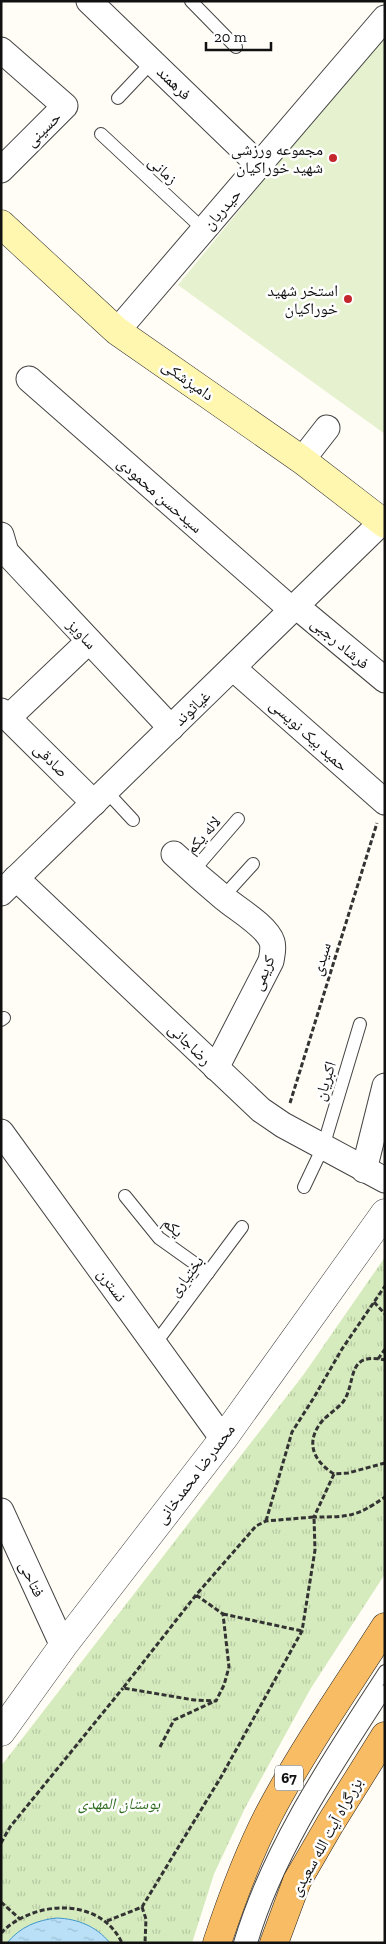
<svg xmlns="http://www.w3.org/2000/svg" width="386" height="1944" font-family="'Zilla Slab','Noto Naskh Arabic',serif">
<defs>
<pattern id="park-tufts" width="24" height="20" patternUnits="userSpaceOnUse" patternTransform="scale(1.25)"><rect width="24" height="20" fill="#d5ebbd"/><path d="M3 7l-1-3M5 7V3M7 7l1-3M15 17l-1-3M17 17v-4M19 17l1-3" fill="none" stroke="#b6c8a1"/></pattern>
<pattern id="water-ripples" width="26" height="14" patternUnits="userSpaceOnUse" patternTransform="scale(1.25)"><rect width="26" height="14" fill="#b9e0f7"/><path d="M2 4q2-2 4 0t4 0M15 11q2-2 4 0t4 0" fill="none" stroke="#9ebfd3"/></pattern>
</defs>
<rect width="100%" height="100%" fill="#fffdf5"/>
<!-- park -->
<path fill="url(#park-tufts)" d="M385 1257V1574L311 1688 245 1808 214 1874 192 1943H1V1766L304 1374Z"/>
<!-- pitch -->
<path fill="#e6f2cf" d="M385 32V434L178 285Z"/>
<!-- water -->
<path fill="url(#water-ripples)" stroke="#3f96cf" d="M57 1918C78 1919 96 1926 110 1943H7C20 1927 37 1920 57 1918Z"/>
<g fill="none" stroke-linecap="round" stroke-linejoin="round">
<!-- service casing -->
<g stroke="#444" stroke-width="14">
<g id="service">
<path d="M191 1 236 47"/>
<path d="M118 98 152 62"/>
<path d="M101 134 204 230"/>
<path d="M106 791 133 820"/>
<path d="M193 871 238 819"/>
<path d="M223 897 253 864"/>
<path d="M1 1020 4 1018"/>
<path d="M304 1187 323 1147 360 1024"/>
<path d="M125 1196 159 1238 208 1273"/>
<path d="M155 1344 242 1227"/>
<path d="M240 1943C269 1845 330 1756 385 1671"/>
<path d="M251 1943C278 1852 334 1770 385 1691"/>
</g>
</g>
<!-- minor casing -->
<g stroke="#444" stroke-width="27">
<g id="minor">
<path d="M89 1 259 165"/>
<path d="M1 50 65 106 1 170"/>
<path d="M117 331 385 18"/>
<path d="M29 379 292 610"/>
<path d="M302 460 327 428"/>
<path d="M1 535 6 552 171 728"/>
<path d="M296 606 385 680"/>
<path d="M233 668 385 802"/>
<path d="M1 711 94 803"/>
<path d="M8 718 89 641"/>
<path d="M174 854C190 869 207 884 224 898 237 909 267 926 272 942 274 948 272 955 271 961L216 1068"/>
<path d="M16 878 261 1110 283 1125 385 1180"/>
<path d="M1 893 382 522"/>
<path d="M1 1132 223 1439"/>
<path d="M364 1170 385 1086"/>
<path d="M1 1511 63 1646"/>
</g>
</g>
<!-- tertiary casing -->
<g stroke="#444" stroke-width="29">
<path id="tertiary" d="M1 1732 63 1646 223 1439 385 1213"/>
</g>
<!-- secondary casing -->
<g stroke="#333" stroke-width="29">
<path id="secondary" d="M1 224 117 331 302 460 385 524"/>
</g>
<!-- trunk casing -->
<g stroke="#222" stroke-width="29">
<g id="trunk">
<path d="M217 1943C232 1898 248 1854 270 1812 304 1748 346 1688 385 1627"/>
<path d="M274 1943 297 1881 330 1824 385 1736"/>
</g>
</g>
<!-- path -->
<g stroke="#333" stroke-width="3" stroke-dasharray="5 2.5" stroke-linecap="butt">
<path d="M290 1103 377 823"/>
<path d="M374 1302 385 1314"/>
<path d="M378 1359 385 1349"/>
<path d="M385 1463 348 1473 334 1474 314 1517C349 1517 356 1517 385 1497"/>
<path d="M334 1474C312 1460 305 1441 323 1420 329 1414 337 1409 343 1402 357 1383 345 1351 385 1360"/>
<path d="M266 1521 292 1432 313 1399 342 1349 385 1286"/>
<path d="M223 1614 302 1631"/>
<path d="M160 1747 174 1720 213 1702"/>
<path d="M1 1843 10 1827 123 1688"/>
<path d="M1 1902 20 1919"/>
<path d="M142 1907 146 1919 145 1943"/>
<path d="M107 1921 142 1907 221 1777 302 1631 315 1550 314 1517 266 1521 256 1526 196 1595 123 1688 194 1700 216 1701 224 1685 229 1667 223 1614 196 1595"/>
<path d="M1 1933C33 1900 100 1896 122 1943"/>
</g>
<!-- service -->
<use href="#service" stroke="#fff" stroke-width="12"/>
<!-- minor -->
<use href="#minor" stroke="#fff" stroke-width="25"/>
<!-- tertiary -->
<use href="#tertiary" stroke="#fff" stroke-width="28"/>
<!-- secondary -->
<use href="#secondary" stroke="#fff6b0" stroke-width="28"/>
<!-- trunk -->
<use href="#trunk" stroke="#f7bc64" stroke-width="28"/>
</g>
<!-- markers -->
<g fill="#c4262e" stroke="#fff" stroke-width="2">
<circle cx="333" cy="158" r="5"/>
<circle cx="348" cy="299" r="5"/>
</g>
<g text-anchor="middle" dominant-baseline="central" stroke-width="5" stroke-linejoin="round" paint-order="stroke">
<!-- shield labels -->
<rect fill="#fff" stroke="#585858" stroke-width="1" x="275" y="1765.5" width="28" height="25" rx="4"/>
<g font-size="15" font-weight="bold" fill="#111">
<text x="289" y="1778">67</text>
</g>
<!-- street labels -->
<g font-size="16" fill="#111" stroke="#fff">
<text transform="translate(174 83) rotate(44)">فرهمند</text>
<text transform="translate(43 129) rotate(-44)">حسینی</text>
<text transform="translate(163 170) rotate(43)">زمانی</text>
<text transform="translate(222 209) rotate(-49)">حیدریان</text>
<text transform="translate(188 380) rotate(35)">دامپزشکی</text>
<text transform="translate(160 495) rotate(41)">سیدحسن محمودی</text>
<text transform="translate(82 634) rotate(47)">ساویز</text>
<text transform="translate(340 643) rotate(40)">فرشاد رجبی</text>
<text transform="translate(192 708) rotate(-44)">غیاثوند</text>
<text transform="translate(309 735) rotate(42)">حمید بیک نویسی</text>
<text transform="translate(51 760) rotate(45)">صادقی</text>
<text transform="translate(203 835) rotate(-49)">لاله یکم</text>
<text transform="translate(321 959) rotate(-73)">سیدی</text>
<text transform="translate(263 973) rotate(-67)">کریمی</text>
<text transform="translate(190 1044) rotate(44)">رضاجانی</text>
<text transform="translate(325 1081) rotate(-73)">اکبریان</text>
<text transform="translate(173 1227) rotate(42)">یکم</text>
<text transform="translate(186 1276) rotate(-53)">بختیاری</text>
<text transform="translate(112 1285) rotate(54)">نسترن</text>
<text transform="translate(195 1474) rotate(-53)">محمدرضا محمدخانی</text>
<text transform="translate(32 1579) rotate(65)">فتاحی</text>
<text transform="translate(326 1837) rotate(-61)">بزرگراه آیت الله سعیدی</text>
</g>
<!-- poi labels -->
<g font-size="16" fill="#111" stroke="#fff" text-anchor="end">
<text x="323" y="149">مجموعه ورزشی<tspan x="323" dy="18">شهید خوراکیان</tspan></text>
<text x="338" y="290">استخر شهید<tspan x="338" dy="18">خوراکیان</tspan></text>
</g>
<!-- park labels -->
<g font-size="16" font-style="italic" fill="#2f6b1f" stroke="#fff">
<text x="119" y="1803">بوستان المهدی</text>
</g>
</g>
<!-- border -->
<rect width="386" height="1944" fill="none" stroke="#111111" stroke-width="5"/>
<!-- scale -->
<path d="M206 42v8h65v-8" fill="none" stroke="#111111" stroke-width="2.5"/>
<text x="214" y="42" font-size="15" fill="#111111" stroke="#ffffff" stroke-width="4" paint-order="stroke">20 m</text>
</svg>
